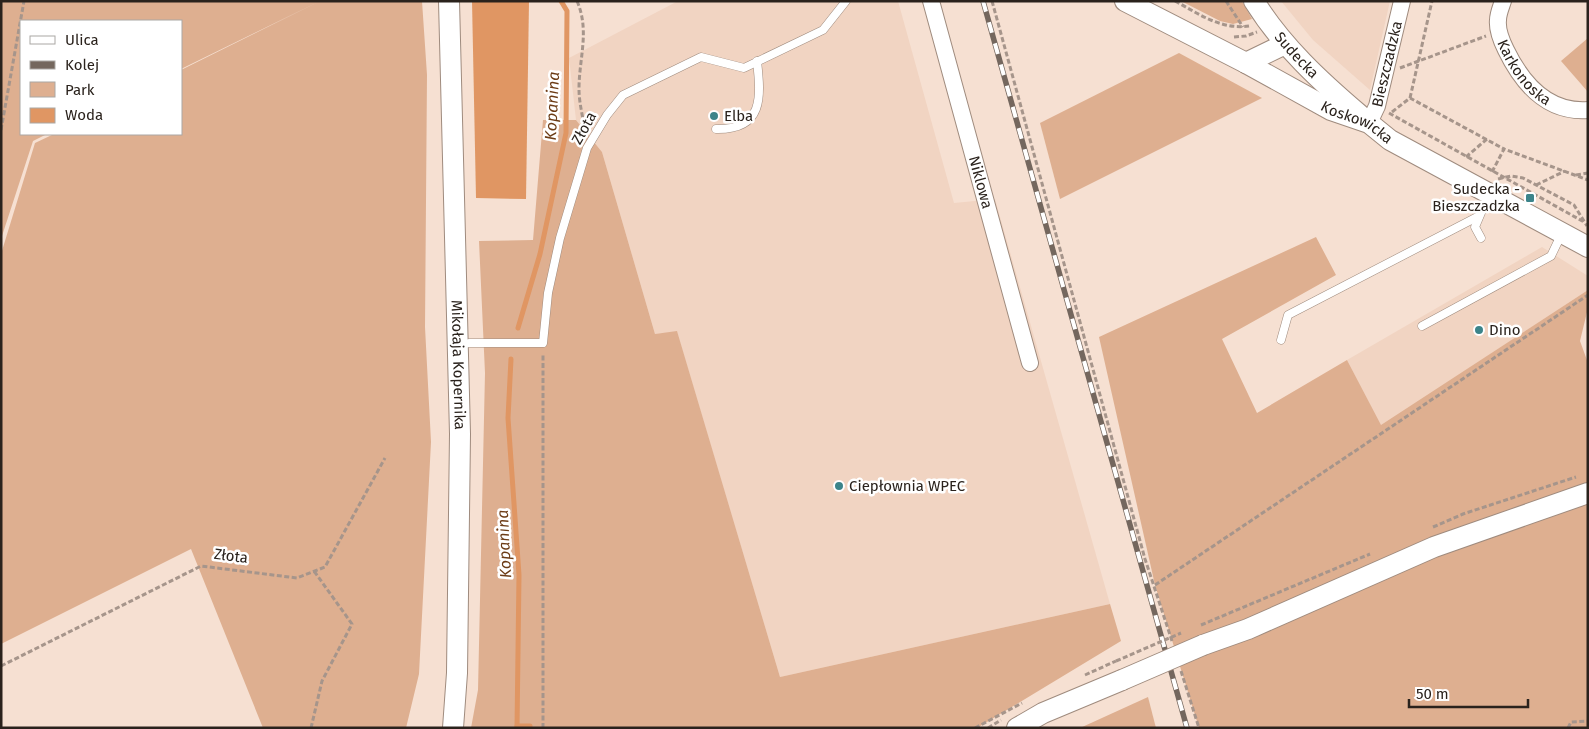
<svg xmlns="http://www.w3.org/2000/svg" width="1589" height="729" font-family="'Fira Sans',sans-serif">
<rect width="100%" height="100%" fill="#f6e0d2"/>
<!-- built -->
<g fill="#f1d4c2">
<path d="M678 1H898L954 203 995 199 1110 604 780 677 677 332 655 334 602 152 576 120 569 58Z"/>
<path d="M1281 1H1390L1370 90 1313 40Z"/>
<path d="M1542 247 1588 276V290L1381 426 1347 360Z"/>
</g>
<!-- green -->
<g fill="#deaf90">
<path d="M1 1H422L427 75 425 327 431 442 419 674 406 728H263L191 549 1 644V254L35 143 54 134H181V70L318 2 181 69V21H21V134H47L33 141 1 239Z"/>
<path d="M1181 1H1242L1252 19 1233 24 1220 21Z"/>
<path d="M1588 38V92L1561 61Z"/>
<path d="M1179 53 1262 98 1060 199 1040 123Z"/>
<path d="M543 120H576L602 152 655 334 677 331 780 677 1110 604 1121 641 977 728H471L478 690 485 373 479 241 533 240Z"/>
<path d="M1316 237 1336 275 1222 339 1257 413 1347 360 1381 425 1588 290V308L1580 341 1588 363V728H1199L1155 585 1099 337Z"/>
<path d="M1148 697 1156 728H1080Z"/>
</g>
<!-- water -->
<path fill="#e09663" d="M472 1H529L526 199 476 198Z"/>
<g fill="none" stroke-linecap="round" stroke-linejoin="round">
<!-- stream -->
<g stroke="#e09663" stroke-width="5">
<path d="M518 328 540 254 566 133 567 11 561 1"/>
<path d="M511 359 508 418 519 575 517 728"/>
<path d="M517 726H530"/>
</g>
<!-- service casing -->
<g stroke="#9f8b7e" stroke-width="9">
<g id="service">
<path d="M716 129C764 130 761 97 757 61"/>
<path d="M1481 238 1475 227 1489 194"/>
<path d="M1422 326 1551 256 1562 233"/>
<path d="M1281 340 1288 315 1479 216"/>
<path d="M458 346 469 343H543L548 293 560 238 587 148 607 115 623 95 701 57 744 68 823 30 846 1"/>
</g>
</g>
<!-- minor casing -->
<g stroke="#9f8b7e" stroke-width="18">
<g id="minor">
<path id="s1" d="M931 1 1030 363"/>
<path id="s2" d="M1503 1C1501 7 1498 14 1498 20 1497 29 1502 42 1506 50 1522 83 1547 113 1588 110"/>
<path id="s3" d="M1369 123 1377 106 1402 1"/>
</g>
</g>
<!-- tertiary casing -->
<g stroke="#9f8b7e" stroke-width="22">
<g id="tertiary">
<path id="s4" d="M449 1 460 434 457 673 453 728"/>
<path id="s5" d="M1125 1 1246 63 1331 110 1369 123 1390 140 1588 247"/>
<path id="s6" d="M1254 1C1282 46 1320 81 1360 115"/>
<path d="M1246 63 1285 44"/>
<path d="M1203 645 1248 629 1434 547 1588 493"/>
<path d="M1017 728 1043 713 1122 680"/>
</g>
</g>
<!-- path -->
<g stroke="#a6958b" stroke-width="3" stroke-dasharray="5 2.5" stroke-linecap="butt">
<path d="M577 1C590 31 579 58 579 89 579 103 583 117 585 131"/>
<path d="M992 1 1145 559 1172 641"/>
<path d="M1175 1C1199 14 1221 30 1249 26"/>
<path d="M1226 1 1243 27"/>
<path d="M1234 37 1246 36 1257 32"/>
<path d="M1400 68 1486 36"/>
<path d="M1410 98 1432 1"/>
<path d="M1392 112 1410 98 1504 149"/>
<path d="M1389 113 1584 222"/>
<path d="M1 130 24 1"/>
<path d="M1466 157 1487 139"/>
<path d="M1492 172 1504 149 1588 180"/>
<path d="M1576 175 1588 173"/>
<path d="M1498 179 1511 176 1523 178 1574 205 1587 226"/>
<path d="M1536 185 1565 171"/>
<path d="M1433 527 1463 514 1576 477"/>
<path d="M1155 585 1588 295"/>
<path d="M1201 625 1370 554"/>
<path d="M1 666 201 566 297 578 325 567 385 458"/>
<path d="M1181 671 1199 728"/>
<path d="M1085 675 1116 661"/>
<path d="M311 728 322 681 352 624 314 571"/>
<path d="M543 728V353"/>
<path d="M975 728 1022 703"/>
<path d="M988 728 1001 720"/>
<path d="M1568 728 1571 722 1588 721"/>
</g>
<!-- service -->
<use href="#service" stroke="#fff" stroke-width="8"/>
<!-- minor -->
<use href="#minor" stroke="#fff" stroke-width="16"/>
<!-- tertiary -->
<use href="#tertiary" stroke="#fff" stroke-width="20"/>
<!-- rail casing -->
<g stroke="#74675e" stroke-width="5.5">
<path id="rail" d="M983 1 1187 728"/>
</g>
<!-- rail -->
<use href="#rail" stroke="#fff" stroke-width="4" stroke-dasharray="11" stroke-linecap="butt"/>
<!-- tertiary-bridge casing -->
<g stroke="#9f8b7e" stroke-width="22" stroke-linecap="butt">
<path id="tertiary-bridge" d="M1122 680 1203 645"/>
</g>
<!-- path-bridge -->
<path stroke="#a6958b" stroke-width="3" stroke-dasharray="5 2.5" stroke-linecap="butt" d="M1116 661 1181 633"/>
<!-- tertiary-bridge -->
<use href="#tertiary-bridge" stroke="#fff" stroke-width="20"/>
</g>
<!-- markers -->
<g fill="#3c848a" stroke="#fff" stroke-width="2">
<circle cx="714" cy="116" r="5"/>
<rect x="1525" y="193" width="10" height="10" rx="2.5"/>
<circle cx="1479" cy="330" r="5"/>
<circle cx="839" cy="486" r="5"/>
</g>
<g text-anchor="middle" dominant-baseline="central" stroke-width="5" stroke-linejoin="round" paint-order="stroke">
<!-- street labels -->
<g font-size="15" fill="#2a221c" stroke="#fff">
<text stroke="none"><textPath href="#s6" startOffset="69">Sudecka</textPath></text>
<text stroke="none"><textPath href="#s3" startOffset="62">Bieszczadzka</textPath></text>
<text stroke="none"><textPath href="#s2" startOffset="80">Karkonoska</textPath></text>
<text stroke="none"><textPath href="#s5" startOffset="262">Koskowicka</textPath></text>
<text transform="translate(584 128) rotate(-61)">Złota</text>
<text stroke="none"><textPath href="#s1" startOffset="188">Niklowa</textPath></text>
<text stroke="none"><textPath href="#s4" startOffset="364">Mikołaja Kopernika</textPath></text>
<text transform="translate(231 556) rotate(7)">Złota</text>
</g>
<!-- poi labels -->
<g font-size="15" fill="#2a221c" stroke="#fff" text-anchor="start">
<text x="724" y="116">Elba</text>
<text x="1520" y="189" text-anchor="end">Sudecka -<tspan x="1520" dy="17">Bieszczadzka</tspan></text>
<text x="1489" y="330">Dino</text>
<text x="849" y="486">Ciepłownia WPEC</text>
</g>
<!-- water labels -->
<g font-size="16" font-style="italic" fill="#6c3c16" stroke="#fff">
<text transform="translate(552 106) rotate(-87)">Kopanina</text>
<text transform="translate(504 544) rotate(-93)">Kopanina</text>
</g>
</g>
<!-- border -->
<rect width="1589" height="729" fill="none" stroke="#2a221c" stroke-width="5"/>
<!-- legend -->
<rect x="20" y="20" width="162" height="115" fill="#ffffff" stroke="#aaa7a4"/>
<rect x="30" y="36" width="25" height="8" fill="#ffffff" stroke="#aaa7a4"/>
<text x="65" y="45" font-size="15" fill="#2a221c">Ulica</text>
<rect x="30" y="61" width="25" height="8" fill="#74675e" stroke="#aaa7a4"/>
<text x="65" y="70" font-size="15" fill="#2a221c">Kolej</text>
<rect x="30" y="82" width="25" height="15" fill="#deaf90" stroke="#aaa7a4"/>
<text x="65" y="95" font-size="15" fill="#2a221c">Park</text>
<rect x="30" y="108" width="25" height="15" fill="#e09663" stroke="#aaa7a4"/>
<text x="65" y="120" font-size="15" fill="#2a221c">Woda</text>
<!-- scale -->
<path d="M1409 699v8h119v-8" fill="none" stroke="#2a221c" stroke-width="2.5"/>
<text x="1416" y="699" font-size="15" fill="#2a221c" stroke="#ffffff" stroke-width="4" paint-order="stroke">50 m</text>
</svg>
